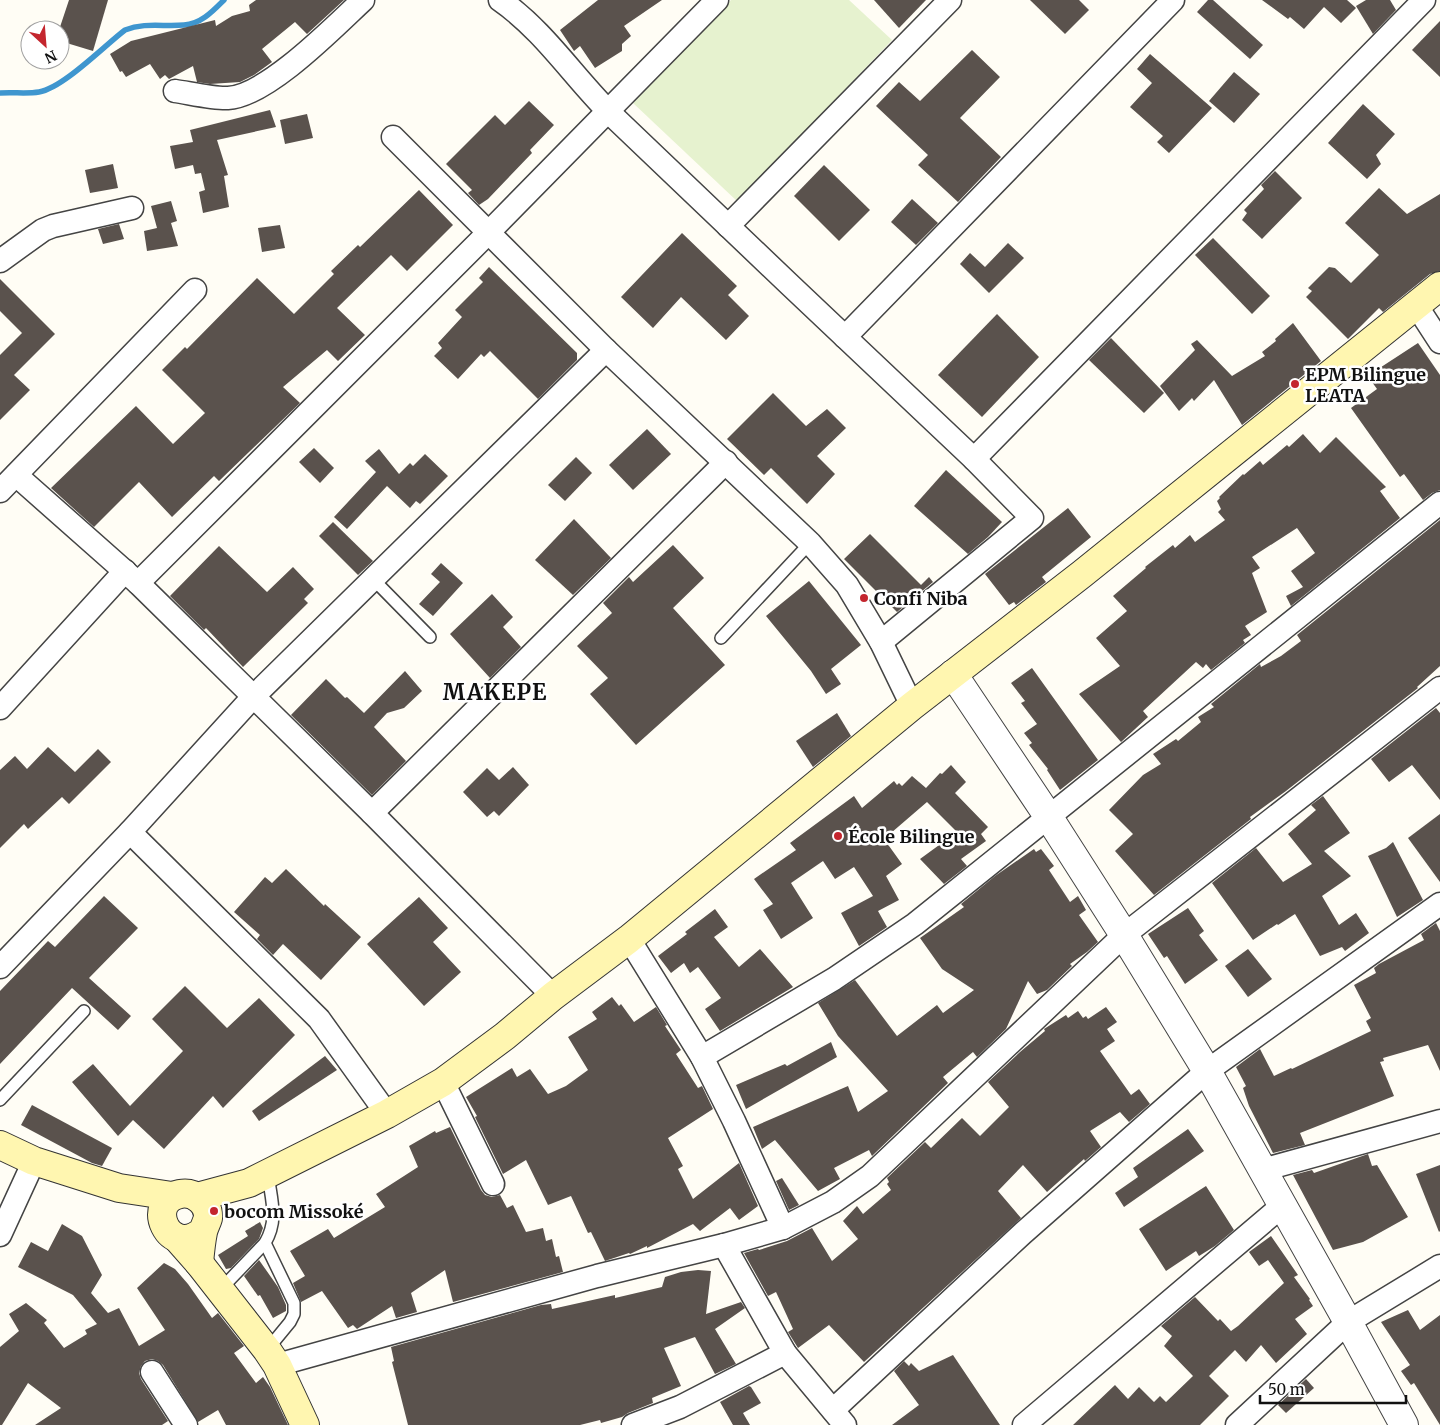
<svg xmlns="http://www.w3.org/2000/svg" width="1440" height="1425" font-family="Merriweather,serif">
<rect width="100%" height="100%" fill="#fffdf5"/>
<!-- pitch -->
<path fill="#e6f2cf" d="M731 0H849L892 40 738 202 633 103Z"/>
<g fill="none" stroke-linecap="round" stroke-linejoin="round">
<!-- stream -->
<path stroke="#3f96cf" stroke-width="5.5" d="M0 93C13 92 27 94 39 92 63 88 104 46 125 30 145 22 164 27 184 25 201 24 213 11 224 0"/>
</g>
<!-- building -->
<g fill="#5a524d">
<path d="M69 0H108L93 51 60 41V27Z"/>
<path d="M256 0H344L307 34 295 22 262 49 272 62 254 75 240 82 210 84 197 82 193 66 169 79 165 75 160 79 150 64 126 77 122 71 120 72 110 54 131 41 215 20 216 26 232 16 250 11 249 5Z"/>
<path d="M598 0H662L624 26 631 36 622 44V51L595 68 580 46 574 51 560 30Z"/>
<path d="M874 0H926L899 28Z"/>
<path d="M1030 0H1079L1089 10 1065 34Z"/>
<path d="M1208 0H1213L1263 45 1250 59 1197 12Z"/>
<path d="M1262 0H1347L1356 8 1341 23 1324 7 1304 29 1290 17 1288 19Z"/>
<path d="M1366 0H1390L1396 10 1373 34 1356 6Z"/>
<path d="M1440 21V77L1412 50Z"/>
<path d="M972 50 1000 77 960 118 1001 157 958 202 918 165 928 155 876 106 899 82 920 101Z"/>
<path d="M1150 54 1212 108 1169 153 1157 142 1163 136 1130 107 1152 83 1137 69Z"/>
<path d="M1234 72 1260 94 1234 123 1209 101Z"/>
<path d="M529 101 554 125 530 150 532 153 488 199 479 205 468 193 472 190 446 164 495 115 505 125Z"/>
<path d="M1363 104 1395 134 1376 155 1381 164 1367 179 1328 143Z"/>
<path d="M270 110 276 127 217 140 228 175 224 176 229 207 203 213 199 192 205 190 201 173 195 174 193 165 175 169 170 146 193 142 190 130Z"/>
<path d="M307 114 313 138 285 144 280 120Z"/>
<path d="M113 164 118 188 90 193 85 170Z"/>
<path d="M824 165 870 210 839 241 794 196Z"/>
<path d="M1275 171 1302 198 1262 239 1242 220 1247 213 1244 210 1264 189 1261 185Z"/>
<path d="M1379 188 1407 214 1440 194V271L1430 274 1383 312 1379 308 1348 339 1306 297 1312 291 1308 288 1329 267 1335 268 1351 283 1379 255 1345 223Z"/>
<path d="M419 190 453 225 407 271 391 255 337 308 365 335 338 361 327 350 283 387 300 403 219 481 214 476 172 517 139 482 94 527 51 488 136 406 173 444 205 413 162 370 185 347 187 349 257 278 294 314 334 274 331 271 358 245 360 247Z"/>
<path d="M912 199 938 223 916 245 891 222Z"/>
<path d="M171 201 177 221 171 223 178 246 147 251 144 231 157 228 151 206Z"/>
<path d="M119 224 124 239 103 244 98 229Z"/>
<path d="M280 225 285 248 262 252 258 228Z"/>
<path d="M682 233 737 286 728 295 749 316 726 340 681 297 653 328 621 297Z"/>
<path d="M1213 238 1270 296 1252 314 1195 255Z"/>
<path d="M1008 243 1024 258 989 293 960 264 970 253 985 267Z"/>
<path d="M489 267 577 353V360L538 399 490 351 484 357 481 354 458 379 434 356 442 348 438 343 462 317 455 310 483 282 479 278Z"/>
<path d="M0 279 55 334 14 375 30 390 0 420V355L22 333 0 311Z"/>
<path d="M997 314 1039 357 982 417 938 375Z"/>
<path d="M1293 323 1321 361 1242 425 1214 380 1194 401 1192 398 1179 411 1160 386 1195 350 1191 344 1197 340 1232 376 1265 356 1262 352 1276 341 1275 339Z"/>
<path d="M1111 338 1164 393 1144 413 1089 360Z"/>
<path d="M1418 343 1440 375V490L1432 493 1423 500 1404 474 1400 477 1351 408 1377 389 1372 382 1376 380 1372 373Z"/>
<path d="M773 393 806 426 827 409 846 428 817 456 835 474 807 504 771 468 764 475 727 439Z"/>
<path d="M647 429 671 454 633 490 609 465Z"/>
<path d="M1303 434 1320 453 1336 437 1386 487 1380 491 1400 518 1291 606 1286 596 1303 587 1291 571 1315 553 1297 528 1252 557 1260 568 1252 573 1267 612 1245 626 1251 635 1243 640 1245 643 1211 670 1206 664 1203 668 1196 662 1143 711 1148 717 1121 742 1079 694 1120 666 1096 638 1127 611 1113 596 1146 568 1145 567 1173 545 1175 548 1190 535 1195 542 1225 520 1218 512 1221 509 1217 501 1220 498 1219 497 1243 474 1244 475 1260 461 1263 465 1287 445 1289 447Z"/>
<path d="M314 448 334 468 320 483 299 462Z"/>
<path d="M379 449 399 474 410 463 413 466 425 454 448 476 420 504 416 501 410 508 387 486 347 529 334 517 376 472 365 461Z"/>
<path d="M576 457 592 473 565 501 548 485Z"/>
<path d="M946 470 1002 522 988 537 968 554 914 506Z"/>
<path d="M1068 508 1091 537 1042 577 1046 582 1016 605 1014 602 1009 605 985 574Z"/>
<path d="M574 519 611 558 573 595 535 560Z"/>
<path d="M1440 520V666L1417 687 1418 688 1286 791 1250 817 1251 819 1154 895 1115 851 1133 834 1109 810 1143 775 1161 764 1153 754 1176 739 1178 741 1201 722 1198 717 1214 707 1211 704 1260 664 1261 667 1281 656 1301 641 1297 635Z"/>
<path d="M333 522 373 561 358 575 319 536Z"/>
<path d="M870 534 921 585 929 577 933 582 897 612 844 559Z"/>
<path d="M673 545 704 578 673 608 725 665 636 745 590 694 608 678 577 646 612 613 603 603 629 577 633 582Z"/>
<path d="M219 546 267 592 293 567 314 589 304 599 308 603 243 667 206 628 204 630 170 596Z"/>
<path d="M441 563 463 583 433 616 419 604 440 582 431 574Z"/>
<path d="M809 581 861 645 831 669 841 684 826 694 811 671 766 616Z"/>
<path d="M492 594 513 617 503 627 521 647 490 678 450 634Z"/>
<path d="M1032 668 1098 760 1060 790 1047 770 1048 769 1029 745 1032 743 1024 733 1037 724 1021 703 1025 701 1011 683Z"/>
<path d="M405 671 422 691 404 708 387 713 374 727 406 761 372 795 291 715 326 679 345 698 347 697 364 713Z"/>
<path d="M1436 708 1440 713V800L1412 765 1389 782 1371 759Z"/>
<path d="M837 713 851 736 813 767 796 741Z"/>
<path d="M48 747 75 772 98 749 111 762 69 804 62 797 28 829 24 824 0 848V770L15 756 27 769Z"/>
<path d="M951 765 966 782 955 793 988 827 981 834 986 841 961 859 967 866 944 884 920 859 957 832 927 802 884 839 902 864 886 876 899 900 878 911 887 927 859 946 841 913 873 896 854 867 835 879 823 861 791 883 813 918 781 939 763 910 773 904 754 879 796 850 790 843 854 796 862 808 894 781 897 785 899 783 902 786 912 776 926 788 940 773 942 774Z"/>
<path d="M513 767 529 785 499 816 494 811 487 817 463 792 487 768 499 780Z"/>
<path d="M1323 796 1350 833 1324 851 1351 876 1322 896 1339 925 1356 913 1369 933 1345 951 1342 947 1320 956 1295 914 1278 925 1277 924 1253 940 1212 883 1256 848 1283 882 1312 864 1288 834 1316 810 1311 805Z"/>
<path d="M1440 814V882L1408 838Z"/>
<path d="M1393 842 1423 900 1397 917 1368 856 1386 848Z"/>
<path d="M1034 849 1036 852 1041 849 1054 866 1049 870 1070 902 1078 896 1086 910 1079 915 1098 942 1087 952 1070 964 1072 966 1047 990 1037 994 1028 981 1006 1029 977 1057 973 1052 943 1077 948 1083 872 1156 869 1150 834 1168 840 1179 818 1191 775 1140 762 1149 753 1127 848 1086 858 1112 888 1091 838 1036 818 1003 855 980 897 1036 937 1005 943 1013 974 990 942 969 920 938 964 907 961 904 995 876Z"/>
<path d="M286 869 324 906 325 904 361 937 321 980 283 944 273 955 257 939 260 935 234 912 265 877 272 883Z"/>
<path d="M104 896 138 928 89 978 131 1016 118 1030 72 988 0 1064V991L48 941 55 947Z"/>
<path d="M419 897 448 928 433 942 461 972 424 1006 367 944Z"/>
<path d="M1188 908 1204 931 1199 935 1218 960 1185 984 1167 956 1164 958 1148 934Z"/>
<path d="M715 909 728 927 714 937 739 967 760 949 793 987 720 1031 705 1009 721 998 698 967 690 973 684 963 671 973 658 956 687 934 685 932Z"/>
<path d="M1436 923 1440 931V1071L1428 1045 1383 1058 1384 1061 1380 1062 1394 1096 1300 1133 1305 1145 1273 1153 1249 1106 1243 1088 1246 1086 1236 1067 1260 1049 1274 1076 1291 1068 1292 1069 1371 1031 1366 1021 1371 1018 1354 985 1376 973 1374 968 1379 964 1424 940 1421 934Z"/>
<path d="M1248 949 1272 979 1248 997 1225 966Z"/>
<path d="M185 986 227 1028 259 998 295 1035 223 1108 213 1096 164 1149 133 1120 118 1136 72 1082 93 1064 130 1106 183 1051 152 1019Z"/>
<path d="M612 997 619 1006 621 1004 634 1022 656 1007 667 1025 665 1026 681 1050 676 1054 698 1088 702 1086 713 1109 668 1138 683 1166 678 1169 693 1199 739 1163 758 1206 739 1220 730 1208 700 1231 693 1224 647 1248V1246L630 1254 629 1253 605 1261 591 1232 588 1233 571 1196 548 1205 526 1160 503 1174 475 1117 477 1116 466 1097 512 1068 517 1077 530 1069 548 1094 566 1086 588 1070 568 1037 597 1019 592 1012Z"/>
<path d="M1106 1007 1117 1022 1107 1029 1115 1041 1100 1051 1131 1095 1139 1089 1150 1104 1129 1122 1120 1112 1090 1131 1101 1147 1085 1161 1084 1159 1047 1192 1023 1165 998 1191 1021 1218 864 1362 829 1325 798 1348 788 1332 793 1329 776 1292 768 1296 744 1253 758 1249 759 1250 787 1241 812 1228 832 1261 858 1239 843 1221 857 1206 863 1214 891 1190 887 1184 889 1182 887 1178 925 1142 931 1148 962 1118 980 1136 1009 1107 988 1082 1020 1052 1045 1031 1044 1029 1066 1015 1068 1018 1078 1011 1083 1018 1086 1016 1088 1019Z"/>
<path d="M831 1042 837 1057 746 1109 736 1085 785 1064 787 1066Z"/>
<path d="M325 1056 337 1070 259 1121 252 1111Z"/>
<path d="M32 1105 112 1148 102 1166 92 1163 21 1125Z"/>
<path d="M450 1127 481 1190 485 1195 492 1197 500 1195 507 1208 513 1205 526 1232 543 1228 546 1241 552 1239 556 1257 559 1256 563 1272 453 1302 445 1270 411 1293 417 1312 396 1318 392 1306 357 1329 353 1325 348 1328 322 1291 301 1302 293 1283 305 1276 290 1251 328 1229 334 1238 385 1207 376 1194 418 1167 409 1146 435 1131 436 1133Z"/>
<path d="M1188 1129 1204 1151 1124 1207 1115 1193 1138 1177 1133 1168Z"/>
<path d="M1368 1154 1372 1166 1377 1165 1408 1217 1363 1242 1333 1250 1293 1175 1312 1170 1314 1173Z"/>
<path d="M1440 1165V1231L1439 1232 1416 1174Z"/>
<path d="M782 1178 799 1205 789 1210 776 1181Z"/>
<path d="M1206 1186 1234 1230 1215 1246 1199 1256 1196 1251 1166 1271 1139 1229Z"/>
<path d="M260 1222 263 1228 259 1239 231 1268 226 1269 218 1255 248 1236 245 1231Z"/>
<path d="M62 1224 82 1236 102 1275 91 1293 108 1313 119 1308 139 1346 165 1330 137 1288 164 1263 175 1269 188 1284 212 1318 218 1313 244 1346 234 1353 256 1383 263 1377 270 1387 288 1425H226L218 1410 198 1422 163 1365 158 1361 152 1359 145 1361 141 1366 139 1373 141 1379 168 1421 162 1425H35L61 1408 28 1383 2 1425H0V1347L19 1331 9 1314 26 1303 47 1320 44 1323 64 1348 87 1334 85 1330 97 1324 73 1295 18 1267 31 1242 48 1251Z"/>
<path d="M1271 1236 1298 1275 1294 1277 1310 1299 1309 1300 1313 1306 1295 1319 1307 1334 1276 1363 1261 1345 1246 1362 1235 1350 1209 1376 1229 1396 1200 1425H1073L1115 1385 1128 1399 1139 1387 1154 1402 1160 1396 1166 1402 1193 1376 1164 1346 1172 1336 1161 1326 1195 1297 1218 1321 1220 1319 1231 1331 1238 1326 1284 1283 1268 1260 1259 1266 1249 1252Z"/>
<path d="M259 1260 278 1287 286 1305V1311L273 1318 260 1295 258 1296 244 1276Z"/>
<path d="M698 1270 711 1271 706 1314 741 1302 745 1308 715 1329 736 1364 715 1374 695 1337 664 1348 681 1386 652 1398 653 1403 628 1413 622 1417 601 1423 600 1420 580 1425H408L392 1362 394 1361 391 1347 541 1305 551 1304 552 1309 615 1295V1298L662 1287 665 1277 681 1272Z"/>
<path d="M1408 1310 1420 1330 1440 1315V1425L1414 1383 1411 1385 1401 1371 1410 1365 1381 1322Z"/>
<path d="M953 1355 1000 1425H892L919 1405 894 1371 904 1361 909 1366 911 1363 919 1371Z"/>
<path d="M1306 1379 1314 1388 1286 1413 1278 1405Z"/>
<path d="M749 1386 751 1387 761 1403 743 1413 750 1425H733L720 1402Z"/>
</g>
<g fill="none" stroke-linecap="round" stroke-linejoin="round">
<!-- service casing -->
<g stroke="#444" stroke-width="14">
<g id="service">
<path d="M373 579 430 637"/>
<path d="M721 638 810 543"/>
<path d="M0 1100 84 1011"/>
<path d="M265 1243 294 1303V1314L290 1322 267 1350"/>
<path d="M220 1290 265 1243C279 1219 271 1200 268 1174"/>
</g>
</g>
<!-- minor casing -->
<g stroke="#444" stroke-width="25">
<g id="minor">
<path d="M500 0C546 32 576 81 616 119 735 233 854 346 974 459L1032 518 881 642"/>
<path d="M175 91C189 93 215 99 228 98 267 96 334 27 363 0"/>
<path d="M393 137 606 350 810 543 847 585 881 642 912 706"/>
<path d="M728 226 950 0"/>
<path d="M0 261 43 230 53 226 132 208"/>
<path d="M1416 305 1440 342"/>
<path d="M845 337 1173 0"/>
<path d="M974 459 1424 0"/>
<path d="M16 475 138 583 372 813 553 996"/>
<path d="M0 491 195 290"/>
<path d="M138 583 488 233 717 0"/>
<path d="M0 708 125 571"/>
<path d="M372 813 726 462"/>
<path d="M130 832 319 1019 387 1114"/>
<path d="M629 939 702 1057 734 1121 783 1228"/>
<path d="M0 967 130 832 253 697 606 350"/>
<path d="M702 1057 834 979 915 924 1440 503"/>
<path d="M443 1082 493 1184"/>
<path d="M1262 1170 1440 1121"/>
<path d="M0 1235 34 1161"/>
<path d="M724 1245 785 1353 845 1425"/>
<path d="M277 1365 597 1276 724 1245 783 1228 833 1202 870 1176 1124 935 1440 688"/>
<path d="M152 1372 186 1425"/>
<path d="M833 1410 1023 1233 1207 1071 1440 904"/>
<path d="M633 1425 680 1407 785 1353"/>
<path d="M1024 1425 1282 1206"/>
<path d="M1237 1425 1348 1322 1440 1266"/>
</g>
</g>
<!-- tertiary casing -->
<g stroke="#444" stroke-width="30">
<path id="tertiary" d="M953 674 1048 816 1124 935 1207 1071 1348 1322 1404 1425"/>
</g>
<!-- secondary casing -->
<g stroke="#333" stroke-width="30">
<g id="secondary">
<path d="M0 1145 34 1161 119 1188 172 1196"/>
<path d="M197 1197 249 1183 387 1114 443 1082 505 1036 553 996 629 939 912 706 1082 574 1440 286"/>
<path d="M177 1238 199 1263 267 1350 277 1365 305 1425"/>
<path d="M199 1263C200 1252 201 1242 203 1232 204 1227 207 1222 208 1218 209 1203 194 1191 180 1194 144 1201 168 1260 203 1231"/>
</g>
</g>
<!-- service -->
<use href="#service" stroke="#fff" stroke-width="11"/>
<!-- minor -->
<use href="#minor" stroke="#fff" stroke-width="22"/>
<!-- tertiary -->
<use href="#tertiary" stroke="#fff" stroke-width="28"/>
<!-- secondary -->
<use href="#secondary" stroke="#fff6b0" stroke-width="28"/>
</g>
<!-- markers -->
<g fill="#c4262e" stroke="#fff" stroke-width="2">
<circle cx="1295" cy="384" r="5"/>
<circle cx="864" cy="598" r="5"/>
<circle cx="838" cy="836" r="5"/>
<circle cx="214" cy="1211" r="5"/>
</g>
<g text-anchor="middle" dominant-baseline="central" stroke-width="5" stroke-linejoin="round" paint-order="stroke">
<!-- poi labels -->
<g font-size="18" font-weight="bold" fill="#111" stroke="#fff" text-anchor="start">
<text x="1305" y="374">EPM Bilingue<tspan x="1305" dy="21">LEATA</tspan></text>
<text x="874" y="598">Confi Niba</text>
<text x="848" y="836">École Bilingue</text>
<text x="224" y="1211">bocom Missoké</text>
</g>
<!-- district labels -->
<g font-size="22" font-weight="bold" letter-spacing="1" fill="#111" stroke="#fff">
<text x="495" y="692">MAKEPE</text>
</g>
</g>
<!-- north arrow -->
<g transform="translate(45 45) rotate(154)"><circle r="24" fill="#ffffff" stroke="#a0a0a0"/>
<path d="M0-4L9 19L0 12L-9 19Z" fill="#c4262e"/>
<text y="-8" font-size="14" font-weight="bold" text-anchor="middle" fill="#111111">N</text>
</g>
<!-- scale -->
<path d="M1260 1395v8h146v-8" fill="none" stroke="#111111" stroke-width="2.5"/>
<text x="1268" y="1395" font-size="15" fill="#111111" stroke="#ffffff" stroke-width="4" paint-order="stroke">50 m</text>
</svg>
